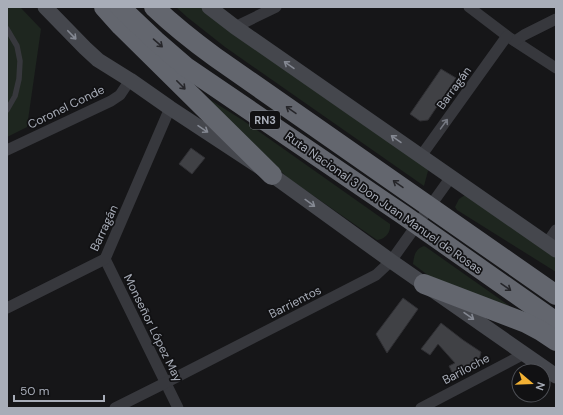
<svg xmlns="http://www.w3.org/2000/svg" width="563" height="415" font-family="'DM Sans',sans-serif">
<rect width="100%" height="100%" fill="#161618"/>
<!-- green -->
<g fill="#1e261f">
<path d="M7 7H20L41 29 27 127 7 137Z"/>
<path d="M176 7H203L429 167 424 186 225 47 187 17Z"/>
<path d="M209 99 244 121 390 224C391 232 386 239 377 240L288 178 207 101Z"/>
<path d="M468 193 556 255V272L457 210 455 207 459 199Z"/>
<path d="M424 246 426 247 518 312 429 276 413 264C414 256 415 249 424 246Z"/>
</g>
<!-- building -->
<g fill="#404145" stroke="#303034">
<path d="M441 69 456 78 428 120 420 121 410 114Z"/>
<path d="M191 148 205 158 192 174 179 164Z"/>
<path d="M403 298 418 309 387 353 376 334Z"/>
<path d="M441 323 463 340 481 352 478 364 454 376 449 366 455 363 438 344 430 355 421 349Z"/>
</g>
<g fill="none" stroke-linecap="round" stroke-linejoin="round">
<!-- lane -->
<path stroke="#37383d" stroke-width="5.5" d="M7 29 17 46 20 61 19 79 15 96 7 110"/>
<!-- street -->
<g stroke="#37383d" stroke-width="11">
<path d="M469 7 507 36 556 68"/>
<path d="M235 27 276 7"/>
<path d="M515 41 524 35 556 19"/>
<path d="M7 150 111 101 120 95 130 80"/>
<path d="M421 156 507 36"/>
<path d="M547 243 556 230"/>
<path d="M105 259 178 408"/>
<path d="M7 308 105 259 170 108"/>
<path d="M115 408 165 383 376 275 391 261 451 177"/>
<path d="M421 408 524 354"/>
</g>
<!-- secondary -->
<g stroke="#45474d" stroke-width="15">
<path d="M45 7 85 48 98 60 130 80 170 108 272 175 391 261 556 376"/>
<path d="M209 7 235 27 556 250"/>
</g>
<!-- highway -->
<g stroke="#63666e" stroke-width="20">
<path d="M104 7 121 26 272 175"/>
<path d="M120 7 156 41 186 67 405 216 556 322"/>
<path d="M154 7C173 25 193 41 215 57L556 295"/>
<path d="M424 284 526 323 541 331 556 341"/>
</g>
</g>
<!-- one-way arrows -->
<defs><path id="oneway-shaft" d="M-6 0H5M1.5-3L5.5 0L1.5 3" fill="none" stroke-width="1.6" stroke-linecap="round" stroke-linejoin="round"/></defs>
<g stroke="#858993">
<use href="#oneway-shaft" transform="translate(72 35) rotate(46)"/>
<use href="#oneway-shaft" transform="translate(289 65) rotate(-145)"/>
<use href="#oneway-shaft" transform="translate(203 129) rotate(34)"/>
<use href="#oneway-shaft" transform="translate(396 139) rotate(-145)"/>
<use href="#oneway-shaft" transform="translate(310 203) rotate(36)"/>
<use href="#oneway-shaft" transform="translate(469 316) rotate(35)"/>
</g>
<g stroke="#26262a">
<use href="#oneway-shaft" transform="translate(158 43) rotate(41)"/>
<use href="#oneway-shaft" transform="translate(181 85) rotate(45)"/>
<use href="#oneway-shaft" transform="translate(291 110) rotate(-145)"/>
<use href="#oneway-shaft" transform="translate(398 184) rotate(-145)"/>
<use href="#oneway-shaft" transform="translate(506 287) rotate(35)"/>
</g>
<use stroke="#757881" href="#oneway-shaft" transform="translate(444 124) rotate(-54)"/>
<g text-anchor="middle" dominant-baseline="central" stroke-width="3.5" stroke-linejoin="round" paint-order="stroke">
<!-- shield labels -->
<rect fill="#111113" stroke="#7b7e86" stroke-width="1" x="250" y="111" width="30" height="18" rx="3"/>
<g font-size="11" font-weight="bold" fill="#a8adb8">
<text x="265" y="120">RN3</text>
</g>
<!-- street labels -->
<g font-size="12" fill="#a8adb8" stroke="#111113">
<text transform="translate(454 88) rotate(-54)">Barragán</text>
<text transform="translate(66 107) rotate(-26)">Coronel Conde</text>
<text transform="translate(384 203) rotate(35)">Ruta Nacional 3 Don Juan Manuel de Rosas</text>
<text transform="translate(104 228) rotate(-65)">Barragán</text>
<text transform="translate(295 302) rotate(-27)">Barrientos</text>
<text transform="translate(153 328) rotate(64)">Monseñor López May</text>
<text transform="translate(466 369) rotate(-28)">Bariloche</text>
</g>
</g>
<!-- border -->
<rect width="563" height="415" fill="none" stroke="#a8adb8" stroke-width="16"/>
<!-- north arrow -->
<g transform="translate(531 383) rotate(109)"><circle r="19" fill="#111113" stroke="#4d4f55"/>
<path d="M0-3L7 15L0 10L-7 15Z" fill="#f2b134"/>
<text y="-6" font-size="11" font-weight="bold" text-anchor="middle" fill="#a8adb8">N</text>
</g>
<!-- scale -->
<path d="M14 395v6h90v-6" fill="none" stroke="#a8adb8" stroke-width="2"/>
<text x="20" y="395" font-size="12" fill="#a8adb8" stroke="#111113" stroke-width="3" paint-order="stroke">50 m</text>
</svg>
